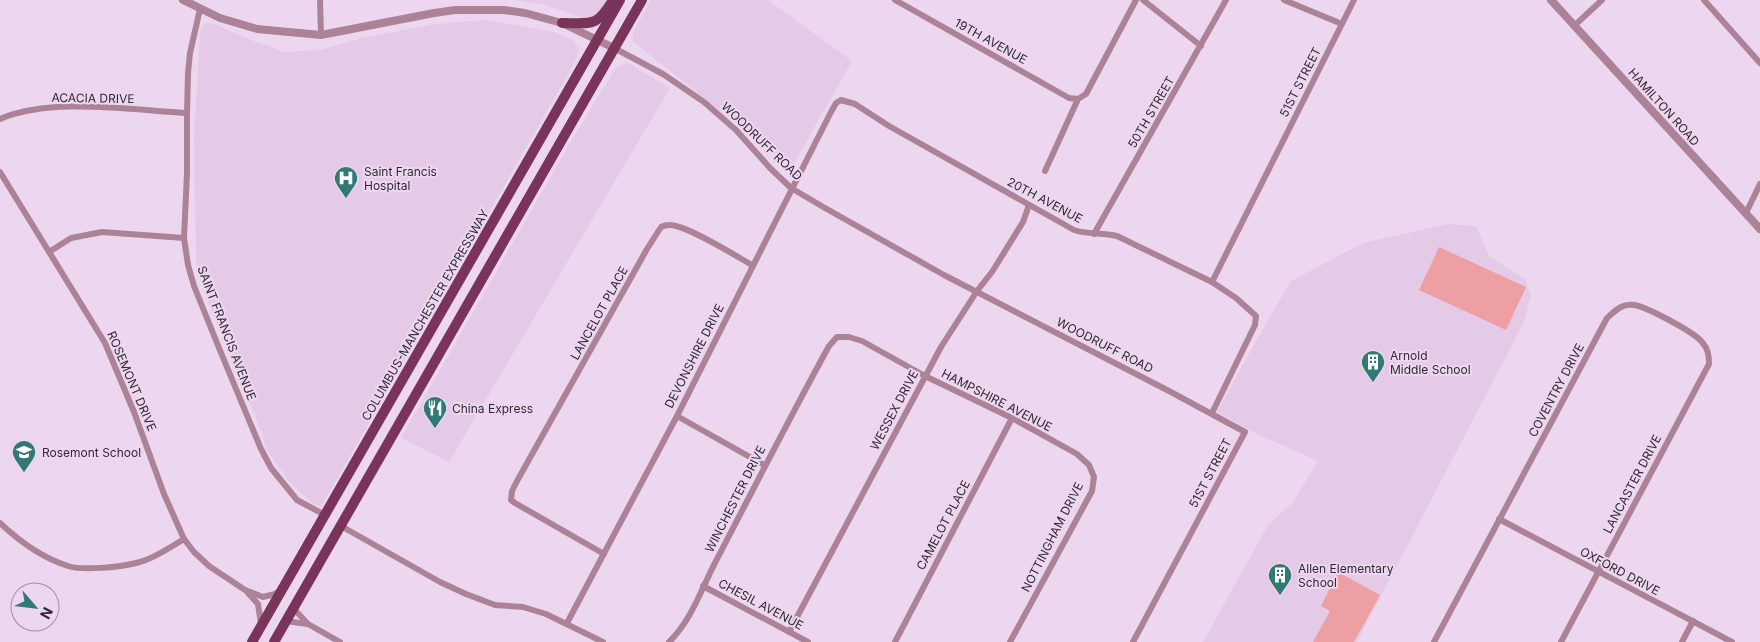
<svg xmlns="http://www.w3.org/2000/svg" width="1760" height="642" font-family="Inter,sans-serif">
<rect width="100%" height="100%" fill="#edd7f0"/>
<!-- built -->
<g fill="#e5cae8">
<path d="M514 0H608L600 14 587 19 542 4Z"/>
<path d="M651 0H768L852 61 792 167 632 41 634 30Z"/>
<path d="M488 20 554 32 572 39 579 49 576 60 321 507 314 504 289 482 266 448 262 433 210 307 196 260 194 138 200 31 205 23 214 24 251 40 285 52 320 50 363 38 435 24Z"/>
<path d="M628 63 670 88 449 462 401 438 570 143 615 69 623 64Z"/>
<path d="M1447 224 1476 226 1489 256 1525 279 1531 296 1524 321 1511 347 1357 642H1203L1268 525 1293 502 1318 461 1259 435 1217 412 1257 339 1291 281 1363 243Z"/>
</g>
<!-- green -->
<g fill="#ee9fa4">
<path d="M1439 247 1526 287 1506 330 1419 290Z"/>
<path d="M1338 572 1380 595 1354 642H1313L1330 611 1321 606Z"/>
</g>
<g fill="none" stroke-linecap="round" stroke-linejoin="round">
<!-- minor -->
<g stroke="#ac8396" stroke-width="6">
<path d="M320 0 321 35"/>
<path d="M895 0 1069 98 1078 99"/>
<path d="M1143 0 1201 46"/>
<path d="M1284 0 1342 24"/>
<path d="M1704 0 1760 63"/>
<path d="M200 9 190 53 188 73 187 113V173L184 238 188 265 194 286 219 348 261 449 271 468 297 500 325 515"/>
<path d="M1575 25 1602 0"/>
<path d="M614 48 663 74 704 102 736 130 770 168 791 188 825 208 944 275 1169 391 1245 432 1133 642"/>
<path d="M0 119C50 97 132 110 187 113"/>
<path d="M1045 171 1078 99 1086 94 1136 0"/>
<path d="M0 172 105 343 134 412 164 494 184 539 194 552 209 566 245 590 263 597 275 594 281 590"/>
<path d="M1746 213 1760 184"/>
<path d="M1094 234 1226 0"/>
<path d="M49 252 71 238 102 232 184 238"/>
<path d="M1212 282 1354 0"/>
<path d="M677 416 764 465"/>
<path d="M1499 519 1732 642"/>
<path d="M0 523C19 541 42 558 68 566 83 571 120 567 136 563 153 559 169 548 184 539"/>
<path d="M341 526 440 582 466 594 495 605 523 607 546 614 603 642"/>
<path d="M604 554 515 503 511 500 512 491 517 481 647 249 661 227C663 226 666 225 669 225 685 224 736 256 752 265"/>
<path d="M703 586 808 642"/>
<path d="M248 593 258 604 261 624"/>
<path d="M293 608 308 624 340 642"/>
<path d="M286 621 307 624"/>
<path d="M567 623 677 416 831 112 836 103 841 100 855 104 889 126 1074 230C1088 235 1102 232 1117 236L1212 282 1236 298 1256 316 1255 325 1212 413"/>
<path d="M789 632 941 347 977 291 992 272 1023 222 1029 205"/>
<path d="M669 642C692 620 702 587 717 559 754 488 790 417 829 346L837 337H849L862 341 925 376 1012 418 1077 454 1089 465 1094 477 1092 491 1010 642"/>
<path d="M895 642 1012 418"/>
<path d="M1434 642 1607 318C1615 311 1622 303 1634 305 1647 307 1694 332 1702 342 1708 349 1709 355 1709 364L1561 642"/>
<path d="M1682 642 1693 621"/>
</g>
<!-- tertiary -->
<g stroke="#ac8396" stroke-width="8">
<path d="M183 0 220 18 257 29 321 35 434 13 455 10H504L525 13 562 23 614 48"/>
<path d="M1551 0 1760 229"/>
</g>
<!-- primary -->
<g stroke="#7a345a" stroke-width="10">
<path d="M562 23C592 23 596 28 613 0"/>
<path d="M252 642 620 0"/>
<path d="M274 642 642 0"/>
</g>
</g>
<!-- icons -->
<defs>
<g id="hospital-pin" transform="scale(1.25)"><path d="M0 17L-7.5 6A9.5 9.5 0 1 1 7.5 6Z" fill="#317974" stroke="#edd7f0"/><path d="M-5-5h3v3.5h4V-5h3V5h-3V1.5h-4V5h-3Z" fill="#fff"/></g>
<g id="building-pin" transform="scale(1.25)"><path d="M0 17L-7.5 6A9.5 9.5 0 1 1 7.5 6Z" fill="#317974" stroke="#edd7f0"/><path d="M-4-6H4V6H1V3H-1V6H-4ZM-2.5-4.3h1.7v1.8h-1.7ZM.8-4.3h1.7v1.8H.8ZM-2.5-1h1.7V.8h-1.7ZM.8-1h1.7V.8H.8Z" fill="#fff"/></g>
<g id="restaurant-pin" transform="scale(1.25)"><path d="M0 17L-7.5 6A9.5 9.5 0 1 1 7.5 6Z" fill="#317974" stroke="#edd7f0"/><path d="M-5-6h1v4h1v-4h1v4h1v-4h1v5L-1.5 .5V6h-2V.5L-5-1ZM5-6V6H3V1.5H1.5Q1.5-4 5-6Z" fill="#fff"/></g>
<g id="school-pin" transform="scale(1.25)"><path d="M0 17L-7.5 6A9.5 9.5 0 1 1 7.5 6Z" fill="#317974" stroke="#edd7f0"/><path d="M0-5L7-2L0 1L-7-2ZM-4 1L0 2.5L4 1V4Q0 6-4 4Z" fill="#fff"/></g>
</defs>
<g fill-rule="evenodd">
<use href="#hospital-pin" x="346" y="178"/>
<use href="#building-pin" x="1373" y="362"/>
<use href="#restaurant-pin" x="435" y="408"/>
<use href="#school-pin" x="24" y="452"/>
<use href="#building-pin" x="1280" y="575"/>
</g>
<g text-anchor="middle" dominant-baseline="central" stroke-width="4" stroke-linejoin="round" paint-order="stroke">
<!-- street labels -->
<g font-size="12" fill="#312932" stroke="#edd7f0">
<text transform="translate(991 41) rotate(29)">19TH AVENUE</text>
<text transform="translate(1300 82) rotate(-63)">51ST STREET</text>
<text transform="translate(93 98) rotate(1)">ACACIA DRIVE</text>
<text transform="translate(1664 107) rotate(48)">HAMILTON ROAD</text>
<text transform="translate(1151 112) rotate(-60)">50TH STREET</text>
<text transform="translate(762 141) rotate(44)">WOODRUFF ROAD</text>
<text transform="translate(1045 200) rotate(28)">20TH AVENUE</text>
<text transform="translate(599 313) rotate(-61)">LANCELOT PLACE</text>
<text transform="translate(425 315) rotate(-60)">COLUMBUS-MANCHESTER EXPRESSWAY</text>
<text transform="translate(227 333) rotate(69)">SAINT FRANCIS AVENUE</text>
<text transform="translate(1105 345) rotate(27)">WOODRUFF ROAD</text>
<text transform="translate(694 356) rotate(-63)">DEVONSHIRE DRIVE</text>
<text transform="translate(132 381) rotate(67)">ROSEMONT DRIVE</text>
<text transform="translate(1556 390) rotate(-62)">COVENTRY DRIVE</text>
<text transform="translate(997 400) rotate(27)">HAMPSHIRE AVENUE</text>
<text transform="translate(894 410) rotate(-62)">WESSEX DRIVE</text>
<text transform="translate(1210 473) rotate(-62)">51ST STREET</text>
<text transform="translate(1632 484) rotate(-62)">LANCASTER DRIVE</text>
<text transform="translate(735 499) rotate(-63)">WINCHESTER DRIVE</text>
<text transform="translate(943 525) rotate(-62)">CAMELOT PLACE</text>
<text transform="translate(1052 537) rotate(-63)">NOTTINGHAM DRIVE</text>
<text transform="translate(1620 571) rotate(28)">OXFORD DRIVE</text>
<text transform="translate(761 604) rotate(28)">CHESIL AVENUE</text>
</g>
<!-- poi labels -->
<g font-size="12" fill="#312932" stroke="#edd7f0" text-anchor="start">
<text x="364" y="171">Saint Francis<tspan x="364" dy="14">Hospital</tspan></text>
<text x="1390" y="355">Arnold<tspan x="1390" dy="14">Middle School</tspan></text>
<text x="452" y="408">China Express</text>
<text x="42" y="452">Rosemont School</text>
<text x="1298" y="568">Allen Elementary<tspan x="1298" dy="14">School</tspan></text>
</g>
</g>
<!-- north arrow -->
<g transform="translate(35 607) rotate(118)"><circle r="24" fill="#edd7f0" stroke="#a291a4"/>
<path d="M0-4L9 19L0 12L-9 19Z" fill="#317974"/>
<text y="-8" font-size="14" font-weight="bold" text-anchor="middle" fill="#312932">N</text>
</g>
</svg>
